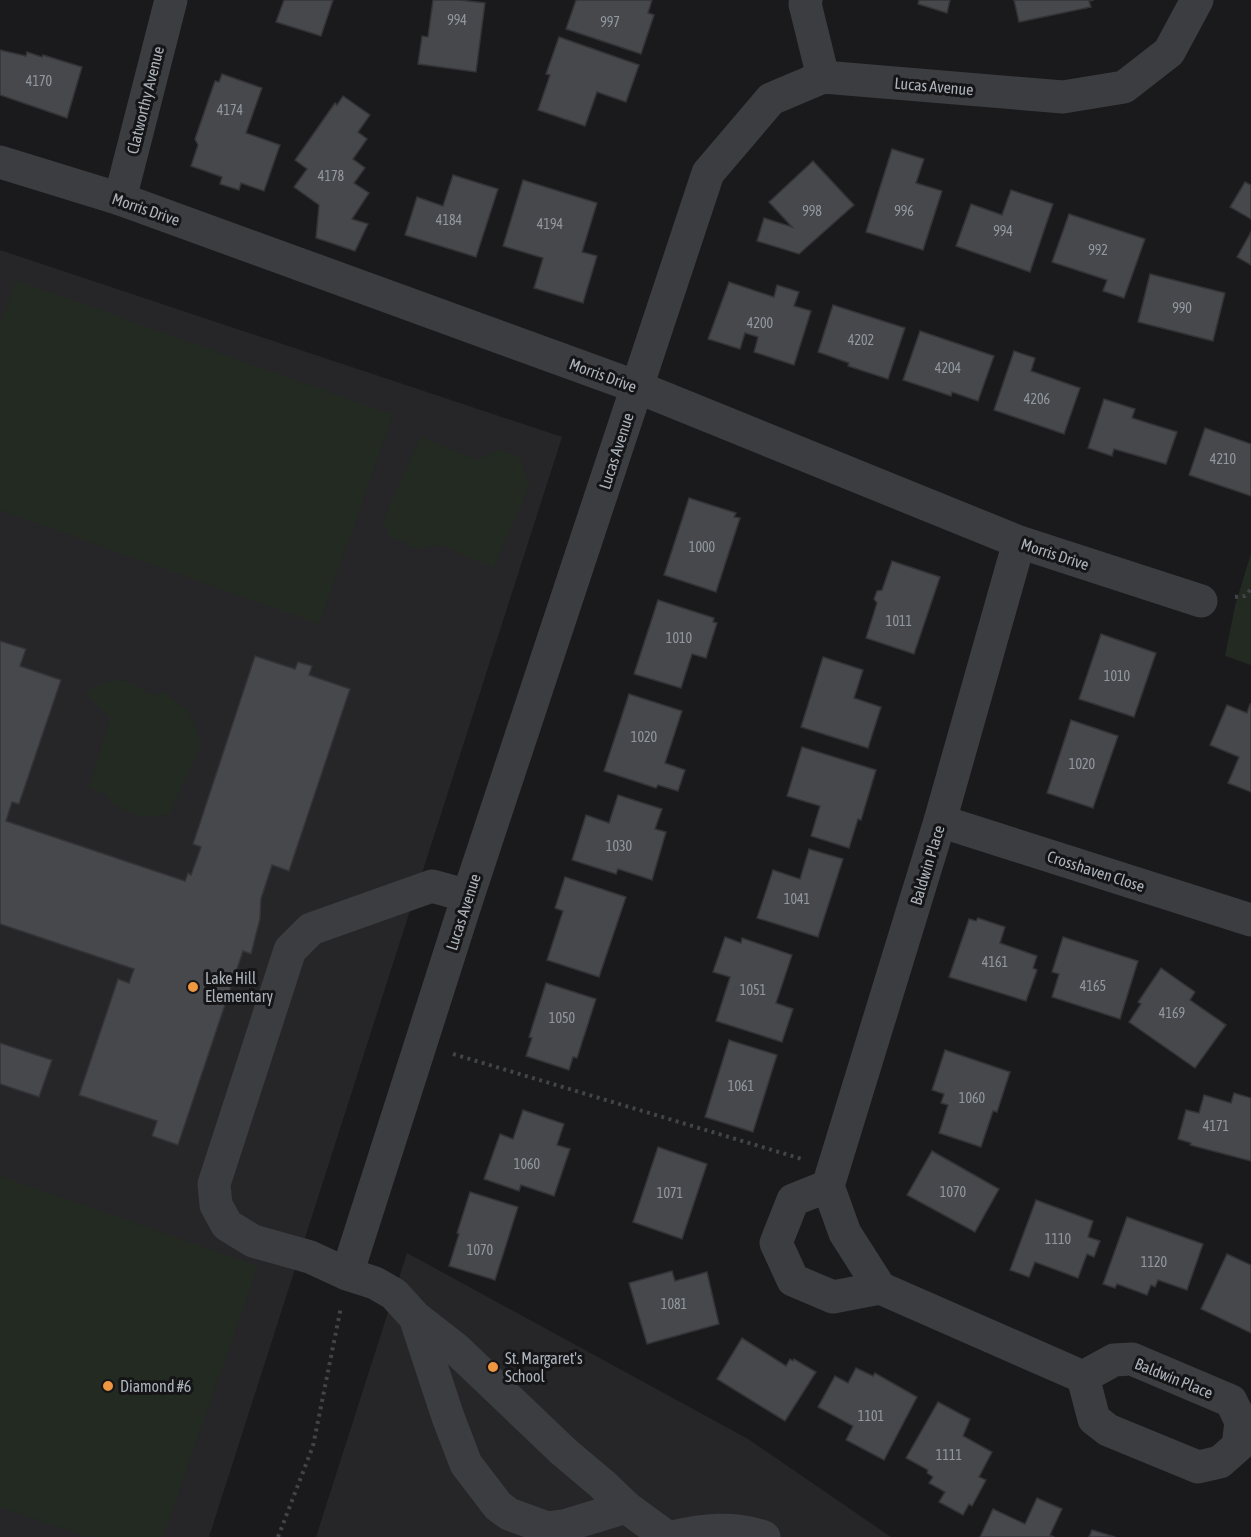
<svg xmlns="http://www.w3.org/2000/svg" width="1251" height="1537" font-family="'Asap Condensed',sans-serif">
<rect width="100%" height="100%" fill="#1a1a1c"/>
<!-- built -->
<g fill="#262629">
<path d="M0 250 562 437 209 1537H0Z"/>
<path d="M407 1253 748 1439 891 1537H316Z"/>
</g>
<!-- green -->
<g fill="#222a21">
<path d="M16 280 393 415 319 624 0 510V324Z"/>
<path d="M421 436 476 460 501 450 519 457 530 485 493 568 441 545 417 549 389 535 383 521Z"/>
<path d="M1251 553V665L1225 656 1235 606Z"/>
<path d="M114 680 127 681 152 695 166 693 178 704 188 710 199 736V751L183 783 170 814 143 817 127 811 113 804 106 794 89 788 111 718 85 693 102 683Z"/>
<path d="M0 1176 258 1266 163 1537H88L0 1507Z"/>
</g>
<!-- building -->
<g fill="#46484c" stroke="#343438" stroke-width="1.5">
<path d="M284 0H333L321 36 276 22Z"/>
<path d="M433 0H460L485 3 476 72 418 64 422 36 428 37Z"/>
<path d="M576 0H652L648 13 654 15 641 54 566 29Z"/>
<path d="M919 0H950L947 13 918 4Z"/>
<path d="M1014 0H1094L1089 1 1091 7 1019 22Z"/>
<path d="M559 37 639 65 626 102 597 92 585 126 538 110 550 75 546 74Z"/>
<path d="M0 50 26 56 27 52 42 57 43 55 82 67 67 118 0 95Z"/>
<path d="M222 74 262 88 246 133 280 145 264 191 241 183 239 190 220 184 222 177 191 166 198 145 195 139 215 81 219 82Z"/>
<path d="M343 96 370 115 358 132 367 139 353 159 365 168 354 183 369 193 352 219 368 224 355 251 316 238 319 205 294 187 307 169 295 160 335 103 337 105Z"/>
<path d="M892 149 924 159 916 183 942 191 923 250 866 232Z"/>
<path d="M813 161 854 205 799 254 757 241 764 218 792 227 769 202Z"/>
<path d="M453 175 498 189 476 257 405 235 417 197 443 206Z"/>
<path d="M523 180 597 203 582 252 597 256 583 303 534 288 543 258 503 246Z"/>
<path d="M1245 182 1251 185V219L1230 207Z"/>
<path d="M1011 190 1053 204 1030 272 956 246 971 204 1002 215Z"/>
<path d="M1069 214 1145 239 1124 298 1103 291 1107 280 1052 262Z"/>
<path d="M1251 232V265L1237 257Z"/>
<path d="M1150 274 1225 293 1213 341 1138 322Z"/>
<path d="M729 282 774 297 777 285 799 292 794 306 811 311 794 365 754 352 758 337 745 333 740 349 708 339Z"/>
<path d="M833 305 905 328 888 379 848 366 849 363 818 352Z"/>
<path d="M920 331 994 356 978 401 952 392 951 396 903 380Z"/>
<path d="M1014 351 1035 358 1031 371 1080 388 1064 434 994 410Z"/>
<path d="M1104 399 1135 409 1132 418 1177 432 1166 464 1114 449 1112 456 1088 448Z"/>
<path d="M1205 428 1251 444V496L1189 475Z"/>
<path d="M689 498 736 513 734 517 740 518 716 592 664 575Z"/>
<path d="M892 561 940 577 914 654 866 638 877 603 874 599 877 591 882 590Z"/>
<path d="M658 600 714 618 713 622 717 623 706 658 692 654 681 688 634 674Z"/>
<path d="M1101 634 1156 653 1134 717 1079 699Z"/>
<path d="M0 641 26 649 20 666 61 680 19 804 12 802 6 821 185 881 188 873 191 875 201 847 193 844 255 656 295 669 298 662 312 666 309 675 350 689 289 871 272 865 261 899 260 919 251 954 243 951 178 1145 152 1136 157 1121 79 1095 118 979 129 983 134 969 0 924Z"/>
<path d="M823 657 863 670 854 698 881 707 868 748 801 727Z"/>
<path d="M629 694 682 711 665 763 685 770 678 791 658 785 656 788 604 771Z"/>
<path d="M1250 704H1251V792L1228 783 1239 757 1210 745 1227 705 1247 713Z"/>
<path d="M1071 720 1118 736 1093 808 1047 793Z"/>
<path d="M802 747 876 770 861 820 858 819 849 848 811 836 820 806 787 796Z"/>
<path d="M618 795 662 809 655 829 666 832 652 880 618 869 616 874 572 860 586 815 609 823Z"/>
<path d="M809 849 843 859 818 937 757 918 773 870 800 879Z"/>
<path d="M565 877 626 897 599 977 547 960 563 911 555 908Z"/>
<path d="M978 918 1005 927 1000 943 1037 956 1033 968 1037 970 1026 1001 949 977 969 919 976 921Z"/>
<path d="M725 937 741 943 742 938 792 955 776 1003 793 1009 782 1042 716 1021 730 977 713 972Z"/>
<path d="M1063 937 1138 961 1120 1019 1052 997 1059 974 1052 972Z"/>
<path d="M1161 968 1195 992 1190 1000 1226 1025 1195 1068 1129 1022 1141 1004 1138 1002Z"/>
<path d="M546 983 596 999 577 1058 573 1057 569 1070 526 1056 532 1038 529 1037Z"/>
<path d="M729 1040 777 1055 753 1132 705 1117Z"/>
<path d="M0 1043 52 1060 39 1097 0 1084Z"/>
<path d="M945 1050 1010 1072 997 1112 993 1111 981 1147 939 1133 948 1105 941 1103 944 1094 932 1090Z"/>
<path d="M1234 1093 1251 1098V1161L1190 1145 1191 1143 1178 1139 1186 1110 1199 1113 1204 1095 1231 1103Z"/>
<path d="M523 1110 564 1124 557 1145 570 1149 554 1196 521 1185 519 1191 484 1179 500 1134 513 1139Z"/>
<path d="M658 1147 707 1164 682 1239 633 1222Z"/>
<path d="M932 1151 999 1189 975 1232 907 1195Z"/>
<path d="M470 1192 518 1207 495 1280 449 1266 459 1234 457 1233Z"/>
<path d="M1036 1200 1093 1221 1088 1237 1100 1241 1094 1257 1087 1254 1078 1278 1035 1262 1029 1277 1010 1270Z"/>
<path d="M1127 1217 1203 1244 1187 1290 1158 1280 1155 1287 1151 1285 1147 1295 1117 1284 1115 1288 1103 1284Z"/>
<path d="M1227 1254 1251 1265V1333L1201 1309Z"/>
<path d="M672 1271 675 1281 707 1272 719 1324 647 1344 629 1283Z"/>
<path d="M742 1338 786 1366 790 1359 793 1361 794 1359 816 1372 785 1421 717 1379Z"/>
<path d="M856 1368 873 1376 875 1373 917 1397 884 1460 846 1440 853 1426 818 1407 835 1376 848 1383Z"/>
<path d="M938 1402 970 1419 963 1436 992 1452 979 1477 986 1480 972 1506 969 1504 963 1515 939 1502 945 1492 929 1483 933 1477 927 1473 928 1470 906 1458Z"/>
<path d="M1037 1498 1062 1509 1050 1535 1054 1537H980L993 1509 1025 1524Z"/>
<path d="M1092 1530 1115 1537H1089Z"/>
</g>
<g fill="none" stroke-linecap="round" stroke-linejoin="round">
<!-- path -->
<g stroke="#414448" stroke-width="4" stroke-dasharray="3 4.5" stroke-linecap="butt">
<path d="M1235 597 1245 596 1251 589"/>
<path d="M453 1054 802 1159"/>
<path d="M278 1537 313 1446 341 1307"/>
</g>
<!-- minor -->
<g stroke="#3b3d41" stroke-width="33">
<path d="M806 0 805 4 823 77"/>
<path d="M0 162 120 199 637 387 1019 542 1201 601"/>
<path d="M120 199 171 0"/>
<path d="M940 821 1251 920"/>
<path d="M828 1186 793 1200 776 1243 793 1280 833 1297 880 1288 845 1233 828 1186 940 821 1019 542"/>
<path d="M347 1274 468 896 708 173 771 99 823 77 1063 97 1124 87 1169 52 1197 0"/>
<path d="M880 1288 1083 1377"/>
<path d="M415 1317 448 1417 466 1464 498 1506 509 1514 547 1528 564 1526 626 1507 602 1484 564 1452 456 1349 415 1317 394 1294 375 1283 347 1274 310 1257 253 1241 227 1225 216 1205 214 1184 290 950 311 929 432 886 468 896"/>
<path d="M1132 1359 1231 1401 1241 1422 1238 1446 1220 1462 1198 1467 1108 1430 1094 1419 1083 1377 1114 1360Z"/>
<path d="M626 1507 667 1537"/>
<path d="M672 1537C703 1530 732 1526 764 1537"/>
</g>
</g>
<!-- markers -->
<g fill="#ee9640" stroke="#151517" stroke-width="2">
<circle cx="193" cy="987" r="6"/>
<circle cx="493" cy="1367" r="6"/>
<circle cx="108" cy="1386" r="6"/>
</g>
<g text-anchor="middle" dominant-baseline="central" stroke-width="6" stroke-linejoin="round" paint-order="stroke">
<!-- number labels -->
<g font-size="14" fill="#92989f">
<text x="457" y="20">994</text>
<text x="610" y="22">997</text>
<text x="39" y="81">4170</text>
<text x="230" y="110">4174</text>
<text x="331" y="176">4178</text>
<text x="812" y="211">998</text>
<text x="904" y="211">996</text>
<text x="449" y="220">4184</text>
<text x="550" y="224">4194</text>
<text x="1003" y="231">994</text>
<text x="1098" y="250">992</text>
<text x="1182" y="308">990</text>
<text x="760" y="323">4200</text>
<text x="861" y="340">4202</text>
<text x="948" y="368">4204</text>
<text x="1037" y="399">4206</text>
<text x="1223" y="459">4210</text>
<text x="702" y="547">1000</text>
<text x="899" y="621">1011</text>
<text x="679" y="638">1010</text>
<text x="1117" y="676">1010</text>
<text x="644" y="737">1020</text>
<text x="1082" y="764">1020</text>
<text x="619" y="846">1030</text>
<text x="797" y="899">1041</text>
<text x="995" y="962">4161</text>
<text x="1093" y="986">4165</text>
<text x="753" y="990">1051</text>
<text x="1172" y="1013">4169</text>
<text x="562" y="1018">1050</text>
<text x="741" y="1086">1061</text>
<text x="972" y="1098">1060</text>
<text x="1216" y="1126">4171</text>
<text x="527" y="1164">1060</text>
<text x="953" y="1192">1070</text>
<text x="670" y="1193">1071</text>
<text x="1058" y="1239">1110</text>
<text x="480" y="1250">1070</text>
<text x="1154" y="1262">1120</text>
<text x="674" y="1304">1081</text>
<text x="871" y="1416">1101</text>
<text x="949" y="1455">1111</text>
</g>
<!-- street labels -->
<g font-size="16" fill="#acb3bb" stroke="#151517">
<text transform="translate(934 86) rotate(5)">Lucas Avenue</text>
<text transform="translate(145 100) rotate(-76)">Clatworthy Avenue</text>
<text transform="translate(146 209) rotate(19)">Morris Drive</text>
<text transform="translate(603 375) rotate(20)">Morris Drive</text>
<text transform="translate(616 451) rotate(-72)">Lucas Avenue</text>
<text transform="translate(1055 554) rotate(18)">Morris Drive</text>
<text transform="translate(927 865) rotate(-73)">Baldwin Place</text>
<text transform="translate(1096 871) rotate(18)">Crosshaven Close</text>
<text transform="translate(463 912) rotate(-72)">Lucas Avenue</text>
<text transform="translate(1174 1378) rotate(22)">Baldwin Place</text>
</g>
<!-- poi labels -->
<g font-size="16" fill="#acb3bb" stroke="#151517" text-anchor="start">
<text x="205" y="978">Lake Hill<tspan x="205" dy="18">Elementary</tspan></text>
<text x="505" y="1358">St. Margaret's<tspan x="505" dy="18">School</tspan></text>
<text x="120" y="1386">Diamond #6</text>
</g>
</g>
</svg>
